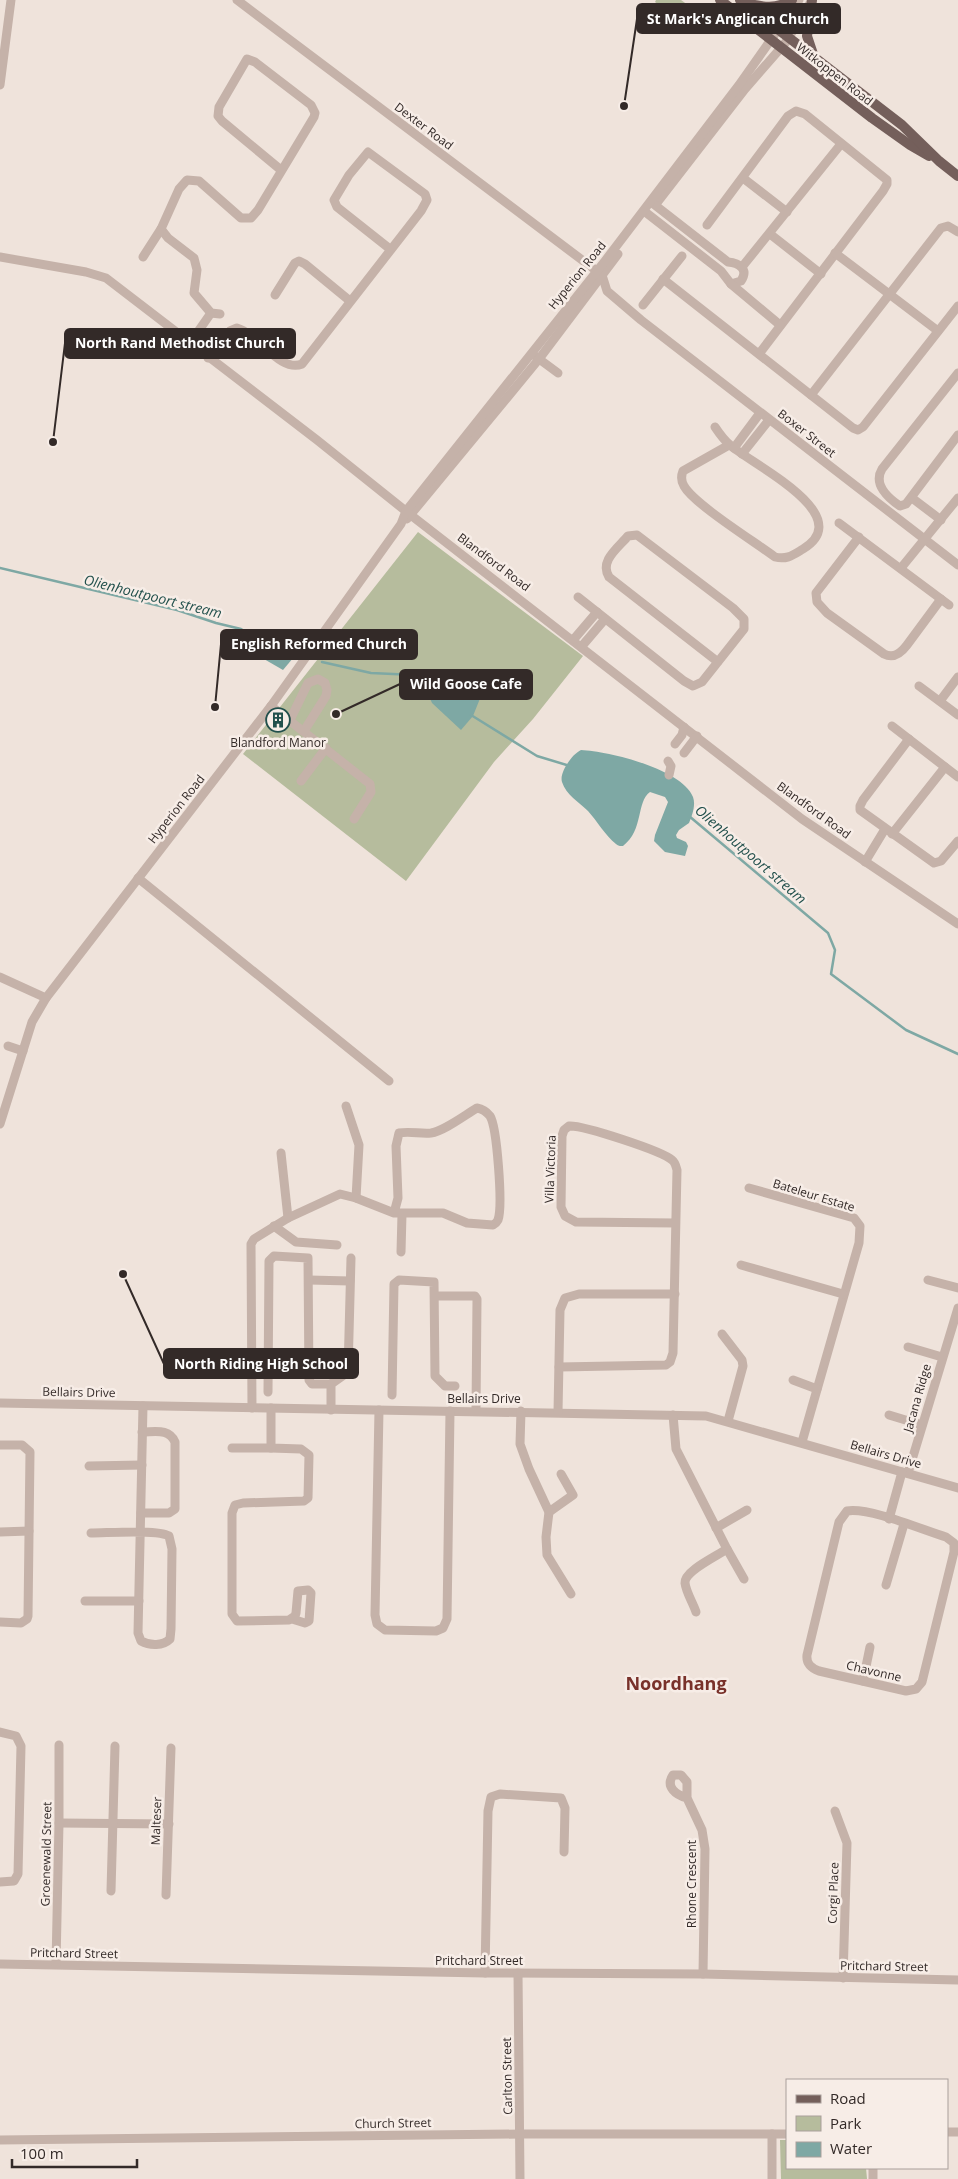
<svg xmlns="http://www.w3.org/2000/svg" width="958" height="2179" font-family="'Open Sans',sans-serif">
<rect width="100%" height="100%" fill="#efe3db"/>
<!-- green -->
<g fill="#b6bc9d">
<path d="M656 0H681L696 11 687 25 655 2Z"/>
<path d="M418 532 583 656 533 719 494 762 406 881 243 754Z"/>
<path d="M780 2140H787V2168H866L867 2179H781Z"/>
</g>
<!-- water -->
<g fill="#7ea8a4">
<path d="M275 633 309 639 283 670 240 645Z"/>
<path d="M447 675 459 679 481 696 473 716 461 730 432 703 426 689 441 676Z"/>
<path d="M581 750C608 751 682 769 693 797 696 805 692 816 689 823L679 830 676 835 677 838 686 842 688 846 685 856 665 852 654 841 655 835 668 802 665 797 650 792C636 802 644 830 623 846 619 846 619 846 616 844 605 835 597 821 588 811 579 802 566 795 562 782 559 773 572 754 581 750Z"/>
</g>
<g fill="none" stroke-linecap="round" stroke-linejoin="round">
<!-- stream -->
<g stroke="#7ea8a4" stroke-width="2.5">
<path d="M0 568 177 610 216 623 241 629 260 641"/>
<path d="M322 662 371 673 415 675 435 684"/>
<path d="M471 715 537 756 570 766"/>
<path d="M689 816 828 933 835 950 831 974 906 1030 958 1054"/>
</g>
<!-- minor -->
<g stroke="#c5b2a9" stroke-width="9">
<path d="M237 0 602 275 607 291 641 320 958 565"/>
<path d="M0 85 11 0"/>
<path d="M743 178 787 212"/>
<path d="M656 204 745 89 786 42 812 0"/>
<path d="M644 211 721 271 731 284 741 281C749 269 739 263 728 262L651 202"/>
<path d="M707 225 788 116 796 111 805 114 887 180V184L883 191 759 354"/>
<path d="M161 229 168 238 194 258 197 270 194 293 211 313 220 314"/>
<path d="M770 234 821 274"/>
<path d="M835 253 938 331"/>
<path d="M0 257 86 272 106 278 317 440 412 516 802 819 958 924"/>
<path d="M143 257 161 229 179 189 187 180 199 181 241 218H251L258 210 314 117 315 113 311 105 255 62 247 59 219 107 218 116 222 121 281 170"/>
<path d="M742 267 841 144"/>
<path d="M663 279 853 428 858 430 863 427 958 306"/>
<path d="M731 284 780 325"/>
<path d="M275 295 295 263 299 261 305 264 350 301"/>
<path d="M643 305 682 256"/>
<path d="M190 343 211 313"/>
<path d="M535 356 558 373"/>
<path d="M208 358 230 331 237 328C258 334 280 373 302 364L421 211 427 200 425 194 368 152 349 175 334 200 337 207 390 249"/>
<path d="M958 373 882 469C873 484 888 498 900 506L906 504 958 435"/>
<path d="M811 395 941 228 948 226 958 232"/>
<path d="M715 427C719 433 724 440 730 445 751 464 859 515 803 549 793 555 787 560 775 557 755 542 694 504 684 486 681 481 681 476 683 471L729 445"/>
<path d="M734 448 760 413"/>
<path d="M742 454 769 420"/>
<path d="M912 498 941 520"/>
<path d="M407 519 539 359 618 254"/>
<path d="M839 523 949 605"/>
<path d="M859 537 816 593 817 602 827 613 884 654C894 659 901 653 907 645L941 599"/>
<path d="M901 568 958 498"/>
<path d="M578 597 684 681 693 686 702 682 744 629V619L733 608 637 535 628 536C618 548 599 561 609 577L718 662"/>
<path d="M574 639 597 612"/>
<path d="M582 646 605 619"/>
<path d="M919 686 958 715"/>
<path d="M940 701 958 677"/>
<path d="M271 706 370 784 371 792 354 819"/>
<path d="M290 720 308 683 318 679 325 683 327 690 326 696 304 731"/>
<path d="M892 726 958 777"/>
<path d="M909 739 863 800 860 806V810L934 863 941 861 958 841"/>
<path d="M675 744 682 735 684 727"/>
<path d="M684 753 697 736"/>
<path d="M668 761 671 766 669 775"/>
<path d="M301 781 326 748"/>
<path d="M892 834 945 767"/>
<path d="M865 862 885 829"/>
<path d="M138 878 389 1081"/>
<path d="M0 977 46 998"/>
<path d="M8 1046 23 1051"/>
<path d="M346 1106 359 1145 356 1198"/>
<path d="M0 1124 32 1022 46 998 271 706 401 524 406 511 605 261 739 85 799 0"/>
<path d="M281 1153 288 1218"/>
<path d="M749 1188 854 1218 860 1226 859 1243 802 1442"/>
<path d="M274 1226 296 1242 337 1245"/>
<path d="M401 1252 402 1214"/>
<path d="M741 1265 843 1294"/>
<path d="M309 1280 350 1281"/>
<path d="M928 1280 958 1288"/>
<path d="M435 1296H475L477 1299 476 1411"/>
<path d="M722 1334 742 1360 743 1366 728 1421"/>
<path d="M908 1347 942 1357"/>
<path d="M268 1361H308"/>
<path d="M559 1367 666 1365 670 1362 673 1353 677 1170C676 1166 675 1162 672 1160 662 1151 583 1125 569 1126L564 1130 562 1136 561 1207 565 1216 576 1222 675 1223"/>
<path d="M793 1380 817 1389"/>
<path d="M268 1392 269 1261 274 1256 308 1258 309 1380 312 1384H331"/>
<path d="M392 1395 394 1284 399 1280 434 1282 435 1376 445 1386H455"/>
<path d="M0 1403 706 1416 958 1488"/>
<path d="M252 1408 251 1244 254 1239 288 1218 340 1194 356 1198 394 1213H443L467 1223 493 1225C495 1224 497 1222 498 1220 503 1206 497 1127 490 1116 486 1111 483 1109 477 1108 465 1115 444 1131 431 1133 420 1134 410 1131 399 1133L396 1146 398 1198 394 1213"/>
<path d="M271 1408V1448L301 1449 309 1455 308 1498 304 1501 243 1503 235 1505 232 1513V1614L237 1621 289 1620 295 1616 296 1613 298 1591 308 1590 311 1593 309 1621 305 1623 292 1619"/>
<path d="M331 1410V1384L348 1372 351 1258"/>
<path d="M379 1410 375 1615 377 1624 385 1630 436 1631 443 1628 447 1619 450 1411"/>
<path d="M521 1411 520 1444 529 1469 549 1512 546 1537 547 1555 571 1594"/>
<path d="M558 1412 560 1310 565 1298 579 1294H675"/>
<path d="M673 1415 676 1449 727 1549 744 1579"/>
<path d="M889 1415 922 1425"/>
<path d="M0 1445H22L30 1452 28 1616 27 1619 21 1623 0 1622"/>
<path d="M232 1448H271"/>
<path d="M89 1466 142 1465"/>
<path d="M908 1473 958 1308"/>
<path d="M847 1511C869 1507 923 1530 946 1537L954 1543V1552L922 1682 916 1689 906 1691 819 1671C811 1668 806 1664 807 1655L839 1522Z"/>
<path d="M549 1512 573 1495 561 1474"/>
<path d="M141 1513H169L175 1509V1442C169 1428 155 1432 142 1432"/>
<path d="M889 1519 902 1472"/>
<path d="M716 1528 747 1510"/>
<path d="M0 1532 29 1531"/>
<path d="M91 1533C108 1533 157 1529 169 1536L172 1549 171 1629 170 1639C163 1646 150 1646 141 1641L138 1633C140 1558 141 1482 143 1406"/>
<path d="M886 1585 904 1524"/>
<path d="M85 1601H139"/>
<path d="M696 1612C693 1603 686 1592 685 1583 684 1571 717 1556 727 1549"/>
<path d="M863 1681 870 1647"/>
<path d="M0 1732 16 1736 21 1746 18 1874 14 1881 0 1882"/>
<path d="M687 1798C676 1795 665 1787 673 1775H681L687 1782V1798L702 1830 705 1849 703 1974"/>
<path d="M835 1811 847 1843 843 1978"/>
<path d="M59 1823 169 1824"/>
<path d="M111 1891 115 1746"/>
<path d="M166 1895 171 1748"/>
<path d="M0 1964 485 1973 703 1974 958 1980"/>
<path d="M56 1964 59 1823V1745"/>
<path d="M485 1973 488 1811 491 1797 500 1794 561 1798 565 1808 564 1852"/>
<path d="M518 1973 520 2179"/>
<path d="M947 2132H958"/>
<path d="M772 2134V2179"/>
<path d="M0 2140 520 2134H787"/>
<path d="M873 2168V2179"/>
</g>
<!-- major -->
<g stroke="#745f5b" stroke-width="10">
<path d="M720 0 872 118 910 145 929 156"/>
<path d="M740 0 902 125 939 161 958 176"/>
<path d="M812 0 807 36 814 57"/>
<path d="M745 3C763 7 775 10 792 0"/>
</g>
</g>
<!-- icons -->
<defs>
<g id="building-ring" transform="scale(1.25)"><circle r="9.5" fill="#f7ede7" stroke="#22504c" stroke-width="1.5"/><path d="M-4-6H4V6H1V3H-1V6H-4ZM-2.5-4.3h1.7v1.8h-1.7ZM.8-4.3h1.7v1.8H.8ZM-2.5-1h1.7V.8h-1.7ZM.8-1h1.7V.8H.8Z" fill="#22504c"/></g>
</defs>
<g fill-rule="evenodd">
<use href="#building-ring" x="278" y="720"/>
</g>
<g text-anchor="middle" dominant-baseline="central" stroke-width="5" stroke-linejoin="round" paint-order="stroke">
<!-- street labels -->
<g font-size="12" fill="#332a28" stroke="#f7ede7">
<text transform="translate(835 74) rotate(38)">Witkoppen Road</text>
<text transform="translate(424 126) rotate(37)">Dexter Road</text>
<text transform="translate(577 275) rotate(-51)">Hyperion Road</text>
<text transform="translate(807 433) rotate(38)">Boxer Street</text>
<text transform="translate(494 562) rotate(37)">Blandford Road</text>
<text transform="translate(176 809) rotate(-52)">Hyperion Road</text>
<text transform="translate(814 810) rotate(36)">Blandford Road</text>
<text transform="translate(550 1169) rotate(-88)">Villa Victoria</text>
<text transform="translate(814 1195) rotate(17)">Bateleur Estate</text>
<text transform="translate(79 1392) rotate(1)">Bellairs Drive</text>
<text x="484" y="1398">Bellairs Drive</text>
<text transform="translate(917 1398) rotate(-74)">Jacana Ridge</text>
<text transform="translate(886 1454) rotate(16)">Bellairs Drive</text>
<text transform="translate(874 1671) rotate(13)">Chavonne</text>
<text transform="translate(156 1821) rotate(-88)">Malteser</text>
<text transform="translate(46 1854) rotate(-89)">Groenewald Street</text>
<text transform="translate(691 1884) rotate(-90)">Rhone Crescent</text>
<text transform="translate(833 1893) rotate(-88)">Corgi Place</text>
<text transform="translate(74 1953) rotate(1)">Pritchard Street</text>
<text x="479" y="1960">Pritchard Street</text>
<text transform="translate(884 1966) rotate(1)">Pritchard Street</text>
<text transform="translate(507 2076) rotate(-91)">Carlton Street</text>
<text transform="translate(393 2123) rotate(-1)">Church Street</text>
</g>
<!-- poi labels -->
<g font-size="12" fill="#332a28" stroke="#f7ede7">
<text x="278" y="742">Blandford Manor</text>
</g>
<!-- water labels -->
<g font-size="14" font-style="italic" fill="#22504c" stroke="#f7ede7">
<text transform="translate(153 596) rotate(14)">Olienhoutpoort stream</text>
<text transform="translate(751 854) rotate(41)">Olienhoutpoort stream</text>
</g>
<!-- district labels -->
<g font-size="18" font-weight="bold" fill="#79312a" stroke="#f7ede7">
<text x="676" y="1683">Noordhang</text>
</g>
</g>
<!-- callouts -->
<path fill="none" stroke="#332a28" stroke-width="2" d="M624 106L637 19M53 442L65 343M215 707L221 644M336 714L400 684M123 1274L164 1364"/>
<g fill="#332a28" stroke="#f7ede7" stroke-width="2">
<circle cx="624" cy="106" r="5"/>
<circle cx="53" cy="442" r="5"/>
<circle cx="215" cy="707" r="5"/>
<circle cx="336" cy="714" r="5"/>
<circle cx="123" cy="1274" r="5"/>
</g>
<g fill="#332a28" stroke="#332a28" stroke-width="2">
<rect x="637" y="4" width="203" height="29" rx="5"/>
<rect x="65" y="329" width="230" height="29" rx="5"/>
<rect x="221" y="630" width="196" height="29" rx="5"/>
<rect x="400" y="670" width="132" height="29" rx="5"/>
<rect x="164" y="1349" width="194" height="29" rx="5"/>
</g>
<g font-size="14" text-anchor="middle" font-weight="bold" fill="#fff">
<text x="738" y="24">St Mark's Anglican Church</text>
<text x="180" y="348">North Rand Methodist Church</text>
<text x="319" y="649">English Reformed Church</text>
<text x="466" y="689">Wild Goose Cafe</text>
<text x="261" y="1369">North Riding High School</text>
</g>
<!-- legend -->
<rect x="786" y="2079" width="162" height="90" fill="#f7ede7" stroke="#a99f9b"/>
<rect x="796" y="2095" width="25" height="8" fill="#745f5b" stroke="#a99f9b"/>
<text x="830" y="2104" font-size="15" fill="#332a28">Road</text>
<rect x="796" y="2116" width="25" height="15" fill="#b6bc9d" stroke="#a99f9b"/>
<text x="830" y="2129" font-size="15" fill="#332a28">Park</text>
<rect x="796" y="2142" width="25" height="15" fill="#7ea8a4" stroke="#a99f9b"/>
<text x="830" y="2154" font-size="15" fill="#332a28">Water</text>
<!-- scale -->
<path d="M12 2159v8h125v-8" fill="none" stroke="#332a28" stroke-width="2.5"/>
<text x="20" y="2159" font-size="15" fill="#332a28" stroke="#f7ede7" stroke-width="4" paint-order="stroke">100 m</text>
</svg>
